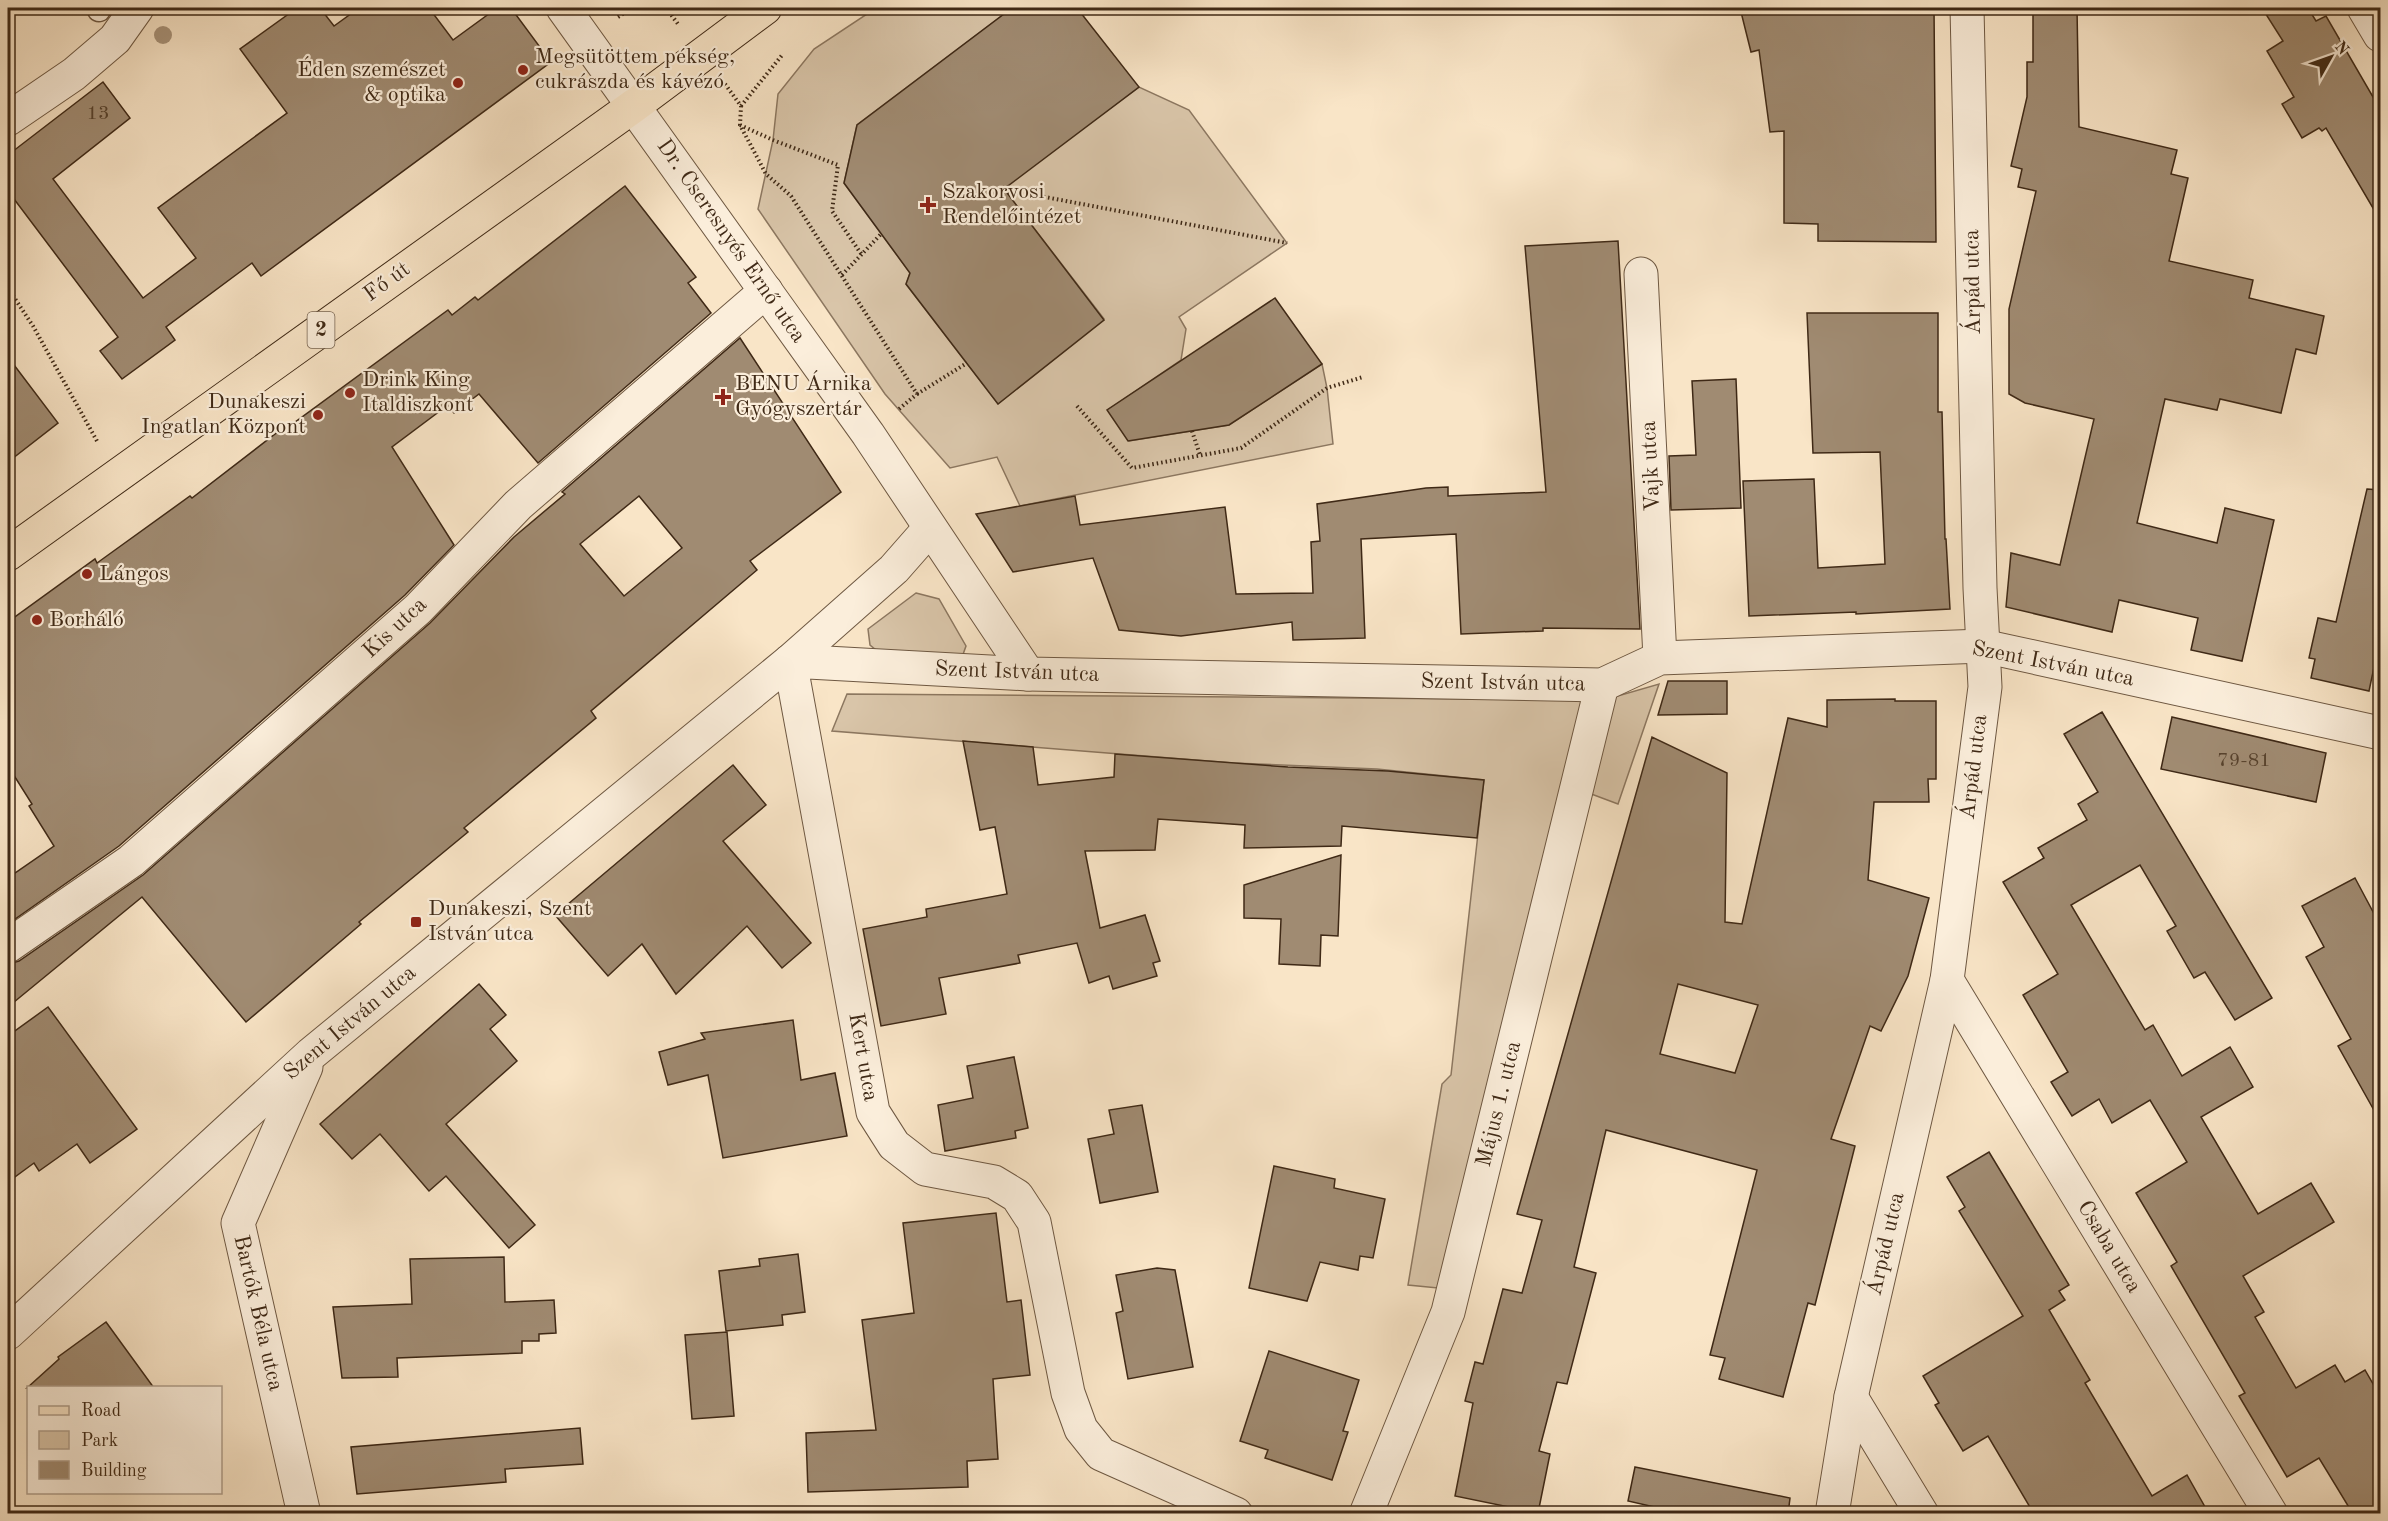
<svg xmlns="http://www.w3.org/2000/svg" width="2388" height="1521" font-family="'Old Standard TT',serif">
<rect width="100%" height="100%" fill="#f9e5c7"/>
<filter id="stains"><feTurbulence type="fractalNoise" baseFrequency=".00333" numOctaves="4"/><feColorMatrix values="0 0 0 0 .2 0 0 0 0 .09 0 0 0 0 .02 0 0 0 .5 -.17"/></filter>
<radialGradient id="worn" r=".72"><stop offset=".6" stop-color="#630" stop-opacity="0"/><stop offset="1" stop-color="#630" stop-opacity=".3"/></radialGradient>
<!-- green -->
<g fill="#d9c5a9" stroke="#8c7760" stroke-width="1.5">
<path d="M876 8H1012L857 125 844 183 910 273 906 284 998 404 1104 319 1013 201 990 197 1139 87 1189 110 1287 243 1179 317 1186 329 1181 360 1108 410 1129 441 1229 425 1322 364 1327 388 1333 444 1020 506 997 457 950 468 885 394 758 209 773 140 778 94 814 49Z"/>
<path d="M916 593 939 599 966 646 961 660 881 654 870 645 868 629Z"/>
<path d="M1659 684 1618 804 1578 789 1438 1288 1408 1285 1442 1084 1451 1075 1484 780 1377 769 1233 763 832 731 847 694 1604 700Z"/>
</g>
<!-- building -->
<g fill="#a08b72" stroke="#3f2916" stroke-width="1.5" fill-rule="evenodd">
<path d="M297 8H320L334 26 359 8H429L453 40 497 8H511L551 62 261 276 252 263 166 327 175 340 122 379 100 351 118 337 8 191V155L103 82 130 118 53 179 143 298 196 258 158 208 287 113 240 49Z"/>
<path d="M1012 8H1077L1139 87 1004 189 1104 320 998 404 906 284 910 273 844 183 857 125Z"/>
<path d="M1740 8H1934L1936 242 1818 241V224L1784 223V131L1770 132 1759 50 1751 52Z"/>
<path d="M2033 8H2077L2079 127 2177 150 2171 174 2188 178 2169 261 2253 280 2249 298 2324 316 2316 354 2296 349 2281 413 2220 399 2217 410 2165 399 2137 523 2217 543 2225 508 2274 520 2242 661 2191 650 2198 618 2119 600 2112 632 2006 607 2011 553 2060 565 2094 419 2025 403 2009 394V309L2036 191 2018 187 2022 169 2011 166 2027 97V62H2033Z"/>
<path d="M2262 8H2308L2316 21 2326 16 2380 109V220L2326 128 2322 131 2319 128 2302 138 2282 104 2294 97 2267 51 2283 41Z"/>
<path d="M625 186 696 277 688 283 711 313 538 463 479 394 454 413 448 405 392 447 454 545 405 595 119 846 8 924V878L54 846 29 806 32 804 8 766V622L95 559 97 563 190 496 192 498 279 431 280 433 448 310 452 315 475 297 478 300Z"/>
<path d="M1618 241 1640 629 1543 628V631L1461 634 1456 534 1361 539 1365 638 1293 640 1292 622 1181 636 1119 630 1093 558 1013 572 976 514 1075 496 1080 525 1225 507 1236 594 1313 593 1311 542 1320 541 1317 504 1426 488 1448 487V496L1546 492 1525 246Z"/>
<path d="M1275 298 1322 364 1229 425 1128 441 1107 410Z"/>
<path d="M1807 313H1938V412H1942L1945 539H1946L1950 609 1856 614V612L1749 616 1743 481 1814 479 1818 568 1885 564 1880 452 1813 453Z"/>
<path d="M740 338 841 492 750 561 757 570 591 711 596 718 464 828 468 832 359 922 361 924 246 1022 142 897 8 1007V964L19 961 143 875 430 623 514 537 565 494 562 492ZM639 496 682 548 624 596 580 544Z"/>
<path d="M8 357 58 423 8 462Z"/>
<path d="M1736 379 1741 508 1671 510 1669 456 1696 455 1692 381Z"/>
<path d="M2367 489 2380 490V639L2369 691 2311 678 2315 659 2309 658 2318 618 2336 622Z"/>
<path d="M1668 681H1727V714L1658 715Z"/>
<path d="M1895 699V701H1936V779H1928L1929 802H1874L1868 880 1929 898 1908 976 1881 1031 1870 1026 1831 1139 1855 1146 1815 1305 1808 1303 1783 1397 1719 1379 1725 1358 1710 1355 1757 1170 1606 1130 1574 1267 1596 1273 1567 1384 1557 1382 1539 1451 1550 1454 1538 1513 1455 1496 1473 1403 1465 1401 1475 1362 1483 1364 1503 1289 1522 1293 1542 1220 1517 1214 1652 737 1727 773 1725 922 1742 924 1788 718 1827 727V700ZM1678 984 1758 1005 1735 1073 1660 1054Z"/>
<path d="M2102 712 2272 998 2235 1020 2205 972 2194 978 2167 931 2176 926 2140 865 2071 905 2145 1030 2153 1025 2182 1076 2230 1047 2253 1087 2201 1117 2258 1214 2311 1183 2334 1222 2243 1276 2264 1312 2255 1317 2296 1388 2335 1365 2345 1382 2365 1370 2380 1396V1514H2353L2319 1458 2287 1477 2239 1396 2245 1393 2171 1266 2177 1262 2136 1193 2187 1162 2150 1100 2112 1123 2099 1099 2072 1116 2051 1082 2068 1072 2023 995 2058 974 2003 882 2044 858 2038 848 2087 820 2078 804 2098 792 2064 734Z"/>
<path d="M2172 717 2326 753 2316 802 2161 769Z"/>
<path d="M963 741 1033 747 1038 785 1114 777 1115 754 1288 767 1388 771 1484 780 1477 838 1342 826 1341 846 1244 848 1245 825 1158 819 1155 850 1085 851 1100 928 1145 915 1160 961 1153 963 1157 976 1113 989 1109 976 1089 983 1077 943 1018 955 1020 963 939 978 946 1014 881 1026 863 929 927 917 926 909 1007 894 995 827 980 830Z"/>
<path d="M733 765 766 805 723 841 811 943 782 968 747 926 676 994 642 944 608 976 555 915Z"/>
<path d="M1341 855 1338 936 1321 935 1320 966 1279 964 1281 919 1244 918V885Z"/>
<path d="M2355 878 2380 925V1121L2338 1046 2351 1039 2306 957 2324 947 2302 906Z"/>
<path d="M479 984 506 1015 490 1029 517 1061 446 1124 535 1225 509 1248 446 1176 429 1191 380 1134 352 1159 320 1124Z"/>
<path d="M48 1007 137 1129 90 1163 77 1144 39 1171 34 1163 8 1182V1036Z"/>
<path d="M793 1020 801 1080 835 1073 847 1136 723 1158 708 1075 668 1085 659 1052 705 1039 701 1033Z"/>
<path d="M1014 1057 1028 1128 1015 1131 1016 1138 945 1151 938 1105 973 1098 967 1066Z"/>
<path d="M1142 1105 1158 1192 1100 1203 1088 1139 1114 1134 1109 1110Z"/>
<path d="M1989 1152 2069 1285 2059 1291 2065 1300 2049 1310 2090 1380 2085 1383 2152 1496 2187 1475 2209 1514H2034L1988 1436 1963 1451 1935 1405 1939 1403 1923 1376 2023 1316 1959 1211 1965 1207 1947 1177Z"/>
<path d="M1274 1166 1335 1179 1334 1188 1385 1199 1373 1258 1360 1256 1358 1270 1320 1262 1307 1301 1249 1288Z"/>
<path d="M996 1213 1007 1302 1021 1300 1030 1375 993 1379 998 1459 967 1461 968 1487 808 1492 806 1433 876 1430 862 1320 914 1313 903 1223Z"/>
<path d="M798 1254 805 1312 782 1315 783 1325 726 1331 719 1271 760 1266 759 1259Z"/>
<path d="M504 1257 505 1302 554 1300 556 1333 539 1334V1341H522V1353L397 1358 398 1377 342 1378 333 1307 412 1304 410 1259Z"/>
<path d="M1157 1268 1175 1270 1193 1367 1128 1379 1116 1313 1123 1311 1116 1275Z"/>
<path d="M106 1322 154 1388H27L59 1359 58 1357Z"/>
<path d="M727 1332 734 1416 692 1419 685 1335Z"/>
<path d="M1269 1351 1359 1380 1343 1431 1348 1432 1332 1480 1265 1458 1268 1450 1240 1441Z"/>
<path d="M580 1428 583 1464 505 1469 506 1482 357 1494 351 1447Z"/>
<path d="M1635 1467 1790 1498 1788 1514H1685L1628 1501Z"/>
</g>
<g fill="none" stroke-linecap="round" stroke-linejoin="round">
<!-- lane casing -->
<g stroke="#6e5842" stroke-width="25">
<path id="lane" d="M99 10 100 8"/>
</g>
<!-- street casing -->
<g stroke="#6e5842" stroke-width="35">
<g id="street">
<path d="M563 8 868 434 1028 674"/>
<path d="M2364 8 2380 35"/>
<path d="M8 119 74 74 115 39 137 8"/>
<path d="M1641 274 1660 658"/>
<path d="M8 946 131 861 418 609 518 505 766 291"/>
<path d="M1947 980 2271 1514"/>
<path d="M8 1333 311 1054 790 661 894 569 930 528"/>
<path d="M1851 1397 1922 1514"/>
<path d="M304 1514 238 1223 306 1067"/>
<path d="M1236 1514 1101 1454 1081 1429 1068 1393 1034 1222 1017 1196 994 1182 925 1169 894 1145 873 1112 790 661 1028 674 1602 685 1660 658 1983 646 2380 733"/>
<path d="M1366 1514 1448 1312 1602 685"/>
<path d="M1832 1514 1851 1397 1947 980 1985 687 1980 588 1967 8"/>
</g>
</g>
<!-- primary casing -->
<g stroke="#3f2916" stroke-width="35">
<path id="primary" d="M8 554 635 105 765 8"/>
</g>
<!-- path -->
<g stroke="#3f2916" stroke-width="4" stroke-dasharray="1.5 3" stroke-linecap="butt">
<path d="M666 8 678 24"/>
<path d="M618 17 632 8"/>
<path d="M725 84 741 106 740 125 766 174 791 196 917 394 899 409"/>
<path d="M741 106 783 54"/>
<path d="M740 125 773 140 838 165 832 211 862 255"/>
<path d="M990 191 1024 193 1287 243"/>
<path d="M842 275 881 234"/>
<path d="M8 288 33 326 97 441"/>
<path d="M917 394 967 363"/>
<path d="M1077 406 1132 468 1241 448 1327 388 1363 377"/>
<path d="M1192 431 1200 455"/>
</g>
<!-- lane -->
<use href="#lane" stroke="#fbeedb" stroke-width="22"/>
<!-- street -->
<use href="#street" stroke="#fbeedb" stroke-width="33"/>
<!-- primary -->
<use href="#primary" stroke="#f9e5c7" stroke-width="33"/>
</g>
<!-- trees -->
<circle fill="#a8937a" cx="163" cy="35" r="9"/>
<!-- markers -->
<g fill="#8f2418" stroke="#fbeedb" stroke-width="2">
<circle cx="523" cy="70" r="6"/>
<circle cx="458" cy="83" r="6"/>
<path d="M925 196h6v6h6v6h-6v6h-6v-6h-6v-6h6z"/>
<circle cx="350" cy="393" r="6"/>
<path d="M720 388h6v6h6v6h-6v6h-6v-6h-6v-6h6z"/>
<circle cx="318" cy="415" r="6"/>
<circle cx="87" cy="574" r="6"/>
<circle cx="37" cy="620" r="6"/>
<rect x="410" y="916" width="12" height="12" rx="3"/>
</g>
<g text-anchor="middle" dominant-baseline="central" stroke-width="4.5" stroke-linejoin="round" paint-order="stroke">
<!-- number labels -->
<g font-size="20" fill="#57422d">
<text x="98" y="114">13</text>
<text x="2244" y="761">79-81</text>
</g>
<!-- shield labels -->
<rect fill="#fbeedb" stroke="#776451" stroke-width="1.5" x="307.5" y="312" width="27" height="36" rx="4.5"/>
<g font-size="21" font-weight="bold" fill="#3f2916">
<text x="321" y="330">2</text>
</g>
<!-- poi labels -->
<g font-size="22" fill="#3f2916" stroke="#fbeedb" text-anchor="start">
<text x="535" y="57">Megsütöttem pékség,<tspan x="535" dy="25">cukrászda és kávézó</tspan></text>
<text x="446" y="70" text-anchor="end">Éden szemészet<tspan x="446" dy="25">&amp; optika</tspan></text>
<text x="942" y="192">Szakorvosi<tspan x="942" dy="25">Rendelőintézet</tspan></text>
<text x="362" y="380">Drink King<tspan x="362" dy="25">Italdiszkont</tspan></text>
<text x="735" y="384">BENU Árnika<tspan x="735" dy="25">Gyógyszertár</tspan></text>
<text x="306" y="402" text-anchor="end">Dunakeszi<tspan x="306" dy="25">Ingatlan Központ</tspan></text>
<text x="99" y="574">Lángos</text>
<text x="49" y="620">Borháló</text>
<text x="428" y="909">Dunakeszi, Szent<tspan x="428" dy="25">István utca</tspan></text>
</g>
<!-- street labels -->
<g font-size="22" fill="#3f2916" stroke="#fbeedb">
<text transform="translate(731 241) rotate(55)">Dr. Cseresnyés Ernő utca</text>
<text transform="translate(387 282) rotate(-36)">Fő út</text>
<text transform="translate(1973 282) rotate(-91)">Árpád utca</text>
<text transform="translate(1651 466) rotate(-93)">Vajk utca</text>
<text transform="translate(395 628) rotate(-43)">Kis utca</text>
<text transform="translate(2053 664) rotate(11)">Szent István utca</text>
<text transform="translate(1017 672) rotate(2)">Szent István utca</text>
<text transform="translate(1503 683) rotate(1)">Szent István utca</text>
<text transform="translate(1974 767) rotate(-83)">Árpád utca</text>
<text transform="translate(350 1023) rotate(-40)">Szent István utca</text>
<text transform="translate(863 1057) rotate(80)">Kert utca</text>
<text transform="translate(1499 1104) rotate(-76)">Május 1. utca</text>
<text transform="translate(1886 1244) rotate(-77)">Árpád utca</text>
<text transform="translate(2109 1247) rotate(59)">Csaba utca</text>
<text transform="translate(258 1313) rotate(77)">Bartók Béla utca</text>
</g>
</g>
<!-- margin -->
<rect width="2388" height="1521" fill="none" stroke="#f9e5c7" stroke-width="30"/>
<rect x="9" y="9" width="2370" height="1503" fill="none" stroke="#3f2916" stroke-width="3"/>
<rect x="15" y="15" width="2358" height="1491" fill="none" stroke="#3f2916" stroke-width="1.5"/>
<!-- legend -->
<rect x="27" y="1386" width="195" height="108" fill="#fbeedb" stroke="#b09f8c" stroke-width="1.5"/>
<rect x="39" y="1406" width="30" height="9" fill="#f9e5c7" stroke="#b09f8c" stroke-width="1.5"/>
<text x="81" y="1416" font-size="18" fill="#3f2916">Road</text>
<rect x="39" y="1431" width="30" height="18" fill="#d9c5a9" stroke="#b09f8c" stroke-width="1.5"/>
<text x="81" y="1446" font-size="18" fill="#3f2916">Park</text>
<rect x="39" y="1461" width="30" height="18" fill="#a08b72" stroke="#b09f8c" stroke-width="1.5"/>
<text x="81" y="1476" font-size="18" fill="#3f2916">Building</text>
<!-- north arrow -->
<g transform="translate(2331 57) rotate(50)" stroke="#fbeedb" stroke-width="4.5" paint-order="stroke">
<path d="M0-4.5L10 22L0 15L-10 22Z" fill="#3f2916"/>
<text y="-9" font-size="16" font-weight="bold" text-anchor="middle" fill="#3f2916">N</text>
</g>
<rect width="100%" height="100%" filter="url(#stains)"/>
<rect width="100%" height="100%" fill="url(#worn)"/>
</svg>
